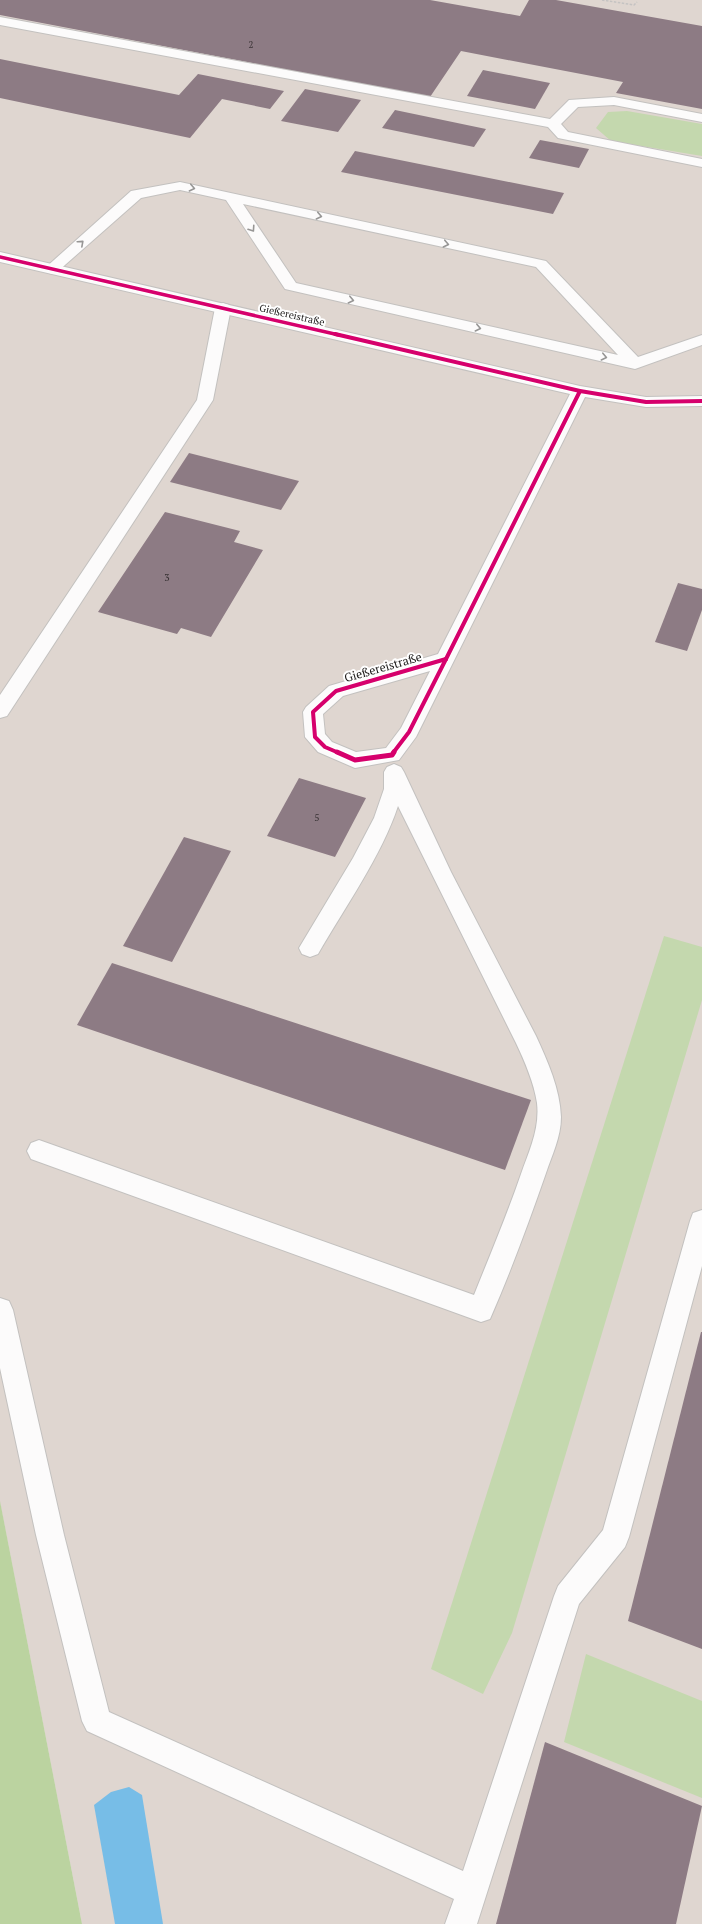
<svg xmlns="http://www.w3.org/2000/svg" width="702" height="1924" font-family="'PT Serif',serif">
<rect width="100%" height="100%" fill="#e8e5e2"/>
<!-- built -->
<path fill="#dfd6d0" d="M0 0H702V1924H82L0 1502Z"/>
<!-- green -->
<g fill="#c4d8ae">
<path d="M627 111 702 124V156L611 141 596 128 608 112Z"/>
<path d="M664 936 702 947V1000L512 1633 483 1694 431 1669Z"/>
<path d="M586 1654 702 1701V1798L564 1742Z"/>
</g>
<!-- forest -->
<path fill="#bbd3a0" d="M0 1501 82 1924H0Z"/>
<!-- water -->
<path fill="#77bde7" d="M129 1787 142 1795 163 1924H115L94 1805 111 1792Z"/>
<!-- building -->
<g fill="#8d7b84">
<path d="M0 0H430L520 16 529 0H556L702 26V109L616 93 623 82 461 51 430 97 0 15Z"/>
<path d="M0 59 179 95 198 74 284 91 270 109 222 99 190 138 0 98Z"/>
<path d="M483 70 550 83 535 109 467 96Z"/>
<path d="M305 89 361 100 338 132 281 121Z"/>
<path d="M395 110 486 129 474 147 382 128Z"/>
<path d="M540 140 589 149 579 168 529 158Z"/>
<path d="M355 151 564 193 553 214 341 172Z"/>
<path d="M189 453 299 481 281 510 170 482Z"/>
<path d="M165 512 240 531 234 542 263 550 211 637 181 628 177 634 98 612Z"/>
<path d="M678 583 702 589V610L687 651 655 642Z"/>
<path d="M299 778 366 798 335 857 267 836Z"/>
<path d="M184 837 231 851 172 962 123 946Z"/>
<path d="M112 963 531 1100 505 1170 77 1025Z"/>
<path d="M701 1332H702V1649L628 1621Z"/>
<path d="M545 1742 702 1806 676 1924H496Z"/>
</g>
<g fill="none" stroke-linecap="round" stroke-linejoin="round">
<!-- service casing -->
<g stroke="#c3c1bf" stroke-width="2">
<g id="service">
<path d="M0 17 550 119 569 100 614 97 702 114V122L614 105 578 107 561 124 568 132 702 159V167L558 138 548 127 0 25Z"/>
<path d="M180 182 546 261 638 357 702 335V345L635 369 285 289 226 200 180 190 141 198 57 272 52 274 47 272 44 269 131 191ZM243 204 536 267 618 355 296 283Z"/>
<path d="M223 303 229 305 231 308 213 400 7 716 0 718V695L197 400 215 308 217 305Z"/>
<path d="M394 764 401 767 404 772 451 872 536 1036C548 1062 560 1089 561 1117 561 1137 552 1155 546 1173 529 1222 511 1271 490 1319L481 1322 31 1159 27 1151 31 1143 39 1140 474 1295C490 1255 507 1215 521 1174 529 1151 540 1129 537 1103 534 1083 525 1062 516 1043L398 806C382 855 344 909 318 954L310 957 302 954 299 948 353 858 374 818 384 789V772L387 767Z"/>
<path d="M702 1210V1266L629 1537 625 1547 579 1604 477 1924H445L454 1899 87 1731 82 1721 36 1535 0 1368V1298L9 1301 13 1310 64 1535 109 1712 463 1871 554 1596 558 1586 603 1530 690 1221 693 1213Z"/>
</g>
</g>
<!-- minor casing -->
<g stroke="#c3c1bf" stroke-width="2">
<path id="minor" d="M0 252 580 386 646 397 702 396V406L646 407 585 397 416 737 399 760 355 768 318 752 305 737 303 712 306 707 329 686 438 654 570 394 0 262ZM430 671 401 728 386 748 356 752 332 742 325 734 323 714 343 696Z"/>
</g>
<!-- path -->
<path stroke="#c5c3c2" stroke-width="1.5" stroke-dasharray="2.5 1.5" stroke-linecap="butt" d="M602 0 634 5 637 2"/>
<!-- service -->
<use href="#service" fill="#fcfbfb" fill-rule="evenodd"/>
<!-- minor -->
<use href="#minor" fill="#fcfbfb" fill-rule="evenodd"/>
<!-- cycleway-far2 casing -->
<g stroke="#fff" stroke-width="5">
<path id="cycleway-far2" d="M0 257 339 335"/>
</g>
<!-- cycleway-far1 casing -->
<g stroke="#fff" stroke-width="6">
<g id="cycleway-far1">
<path d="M335 334 580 391 646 402 702 401"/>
<path d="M446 659 580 391"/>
<path d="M339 753 325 747 315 737 313 712 336 691 446 659"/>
<path d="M393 753 409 732 446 659"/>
</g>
</g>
<!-- cycleway casing -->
<g stroke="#fff" stroke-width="8">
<path id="cycleway" d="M337 752 355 760 392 755 394 752"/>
</g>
<!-- cycleway-far2 -->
<use href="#cycleway-far2" stroke="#d6006c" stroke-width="3.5"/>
<!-- cycleway-far1 -->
<use href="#cycleway-far1" stroke="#d6006c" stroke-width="4"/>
<!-- cycleway -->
<use href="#cycleway" stroke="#d6006c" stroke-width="5"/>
</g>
<!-- one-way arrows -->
<defs><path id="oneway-chevron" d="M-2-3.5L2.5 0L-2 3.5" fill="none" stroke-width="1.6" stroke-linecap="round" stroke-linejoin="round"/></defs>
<g stroke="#979695">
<use href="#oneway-chevron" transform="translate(192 188) rotate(12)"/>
<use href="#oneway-chevron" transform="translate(319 216) rotate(12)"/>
<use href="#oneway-chevron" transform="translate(252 229) rotate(56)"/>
<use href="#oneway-chevron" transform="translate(81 243) rotate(-42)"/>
<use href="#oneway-chevron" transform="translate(446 244) rotate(12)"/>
<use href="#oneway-chevron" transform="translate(351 300) rotate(13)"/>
<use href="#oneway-chevron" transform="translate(478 328) rotate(13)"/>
<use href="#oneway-chevron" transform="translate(604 357) rotate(13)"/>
</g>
<g text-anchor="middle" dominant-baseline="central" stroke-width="4" stroke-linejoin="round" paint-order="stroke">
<!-- far-number labels -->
<g font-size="9" fill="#383234">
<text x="251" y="45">2</text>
</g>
<!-- far-street labels -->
<g font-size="10" fill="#1c1a19" stroke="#fff">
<text transform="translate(292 315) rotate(13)">Gießereistraße</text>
</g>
<!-- number labels -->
<g font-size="10" fill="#383234">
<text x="167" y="577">3</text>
<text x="317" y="817">5</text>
</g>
<!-- street labels -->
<g font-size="12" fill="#1c1a19" stroke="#fff">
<text transform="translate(383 667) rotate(-16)">Gießereistraße</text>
</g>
</g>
</svg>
